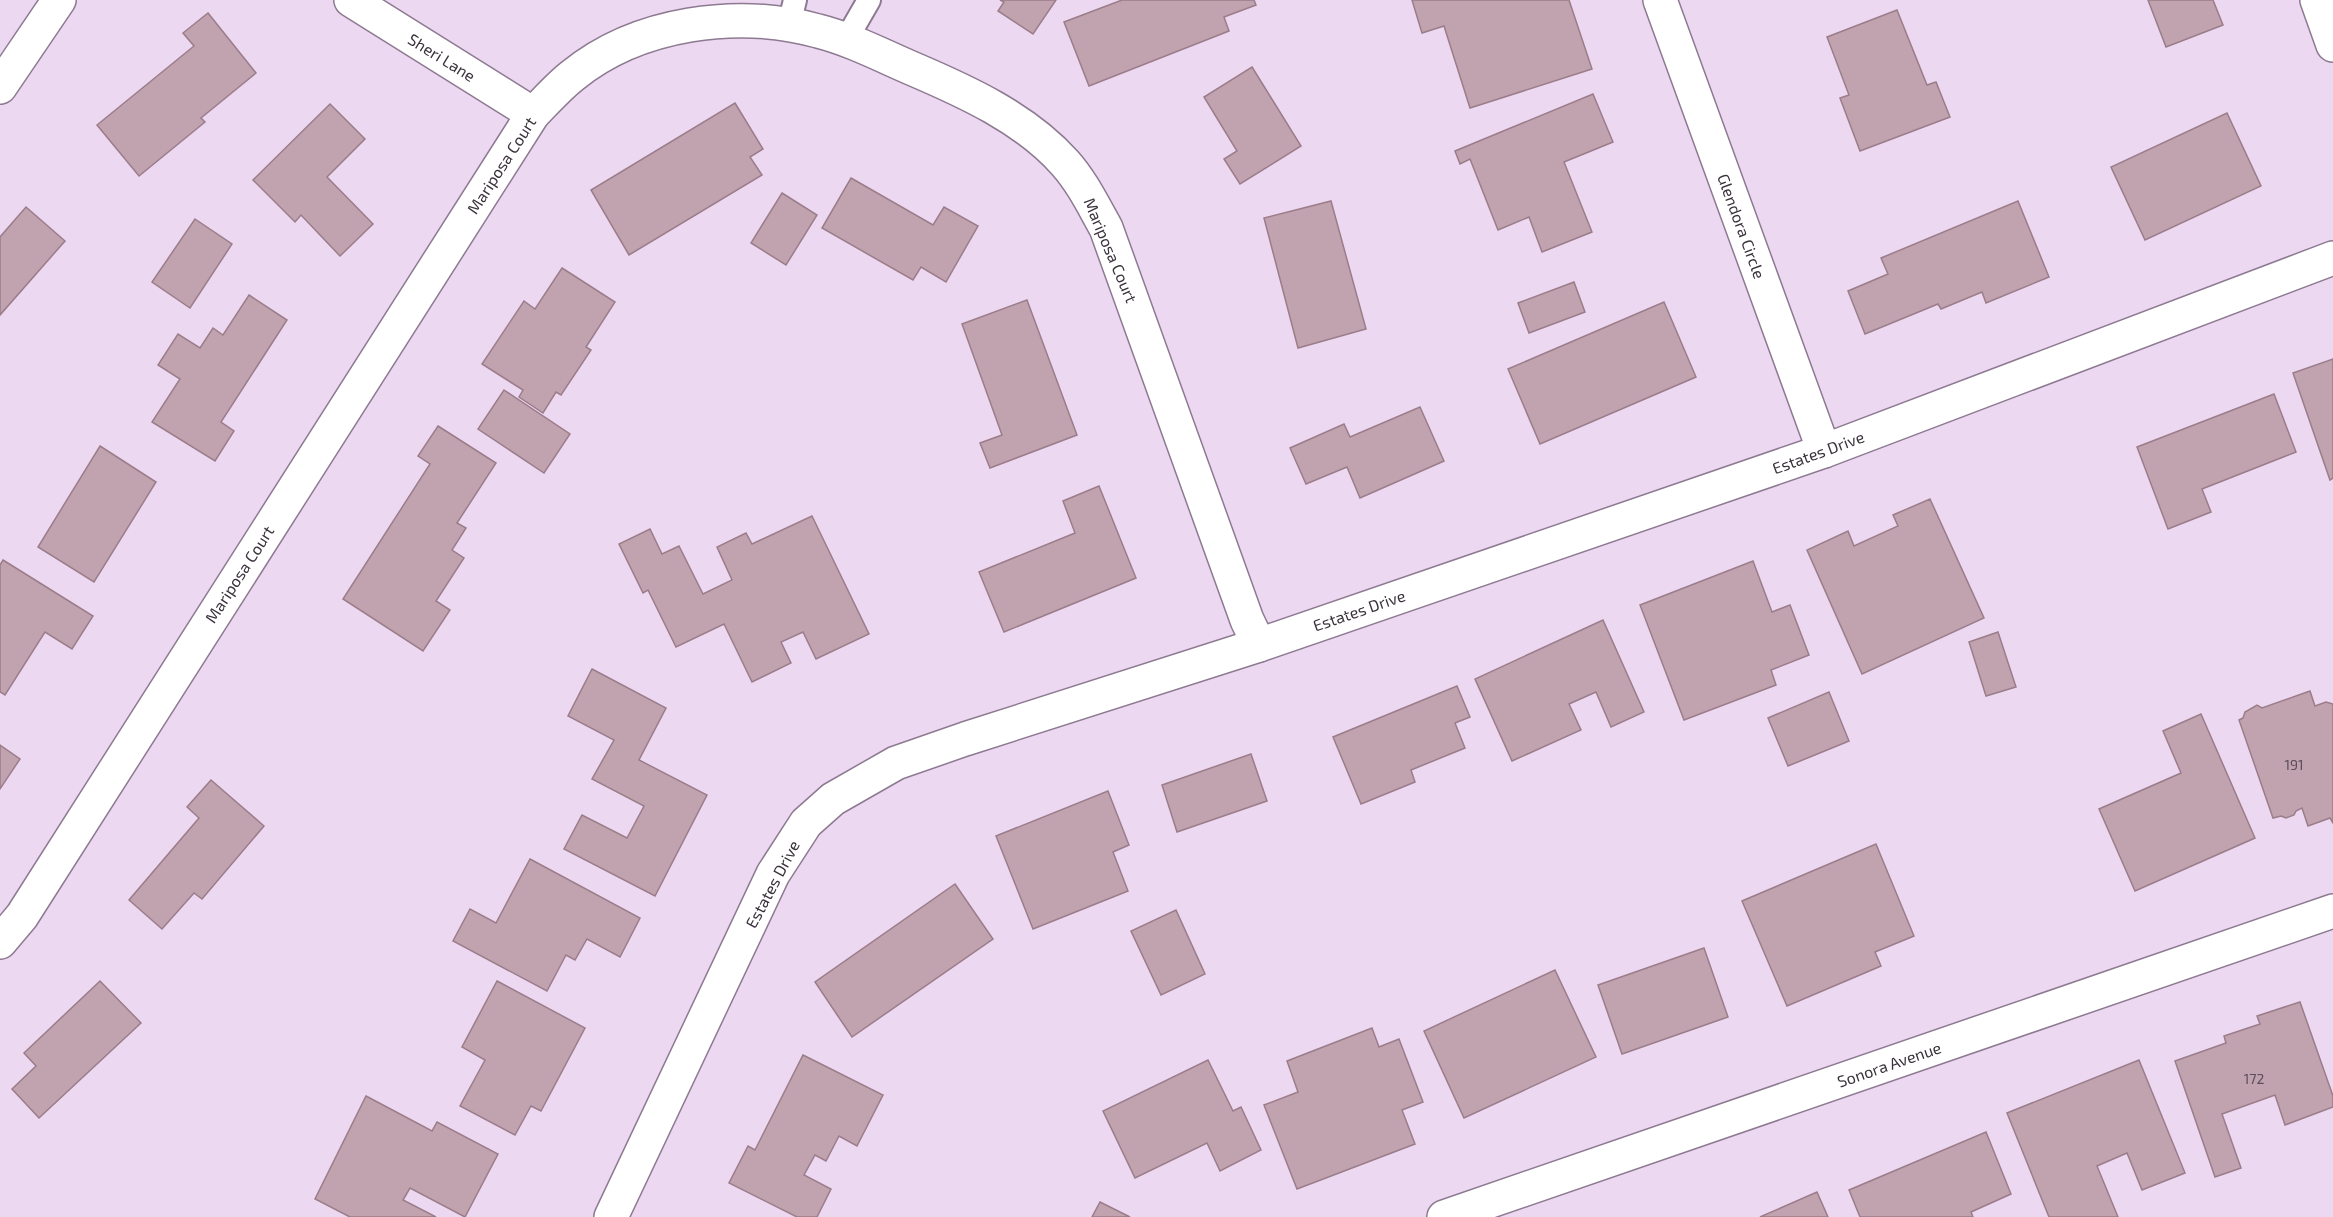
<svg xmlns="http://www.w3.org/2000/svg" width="2333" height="1217" font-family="'Exo 2',sans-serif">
<rect width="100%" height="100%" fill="#edd8f2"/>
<!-- building -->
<g fill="#c1a2af" stroke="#9b7d8a" stroke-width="1.5">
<path d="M1000 0H1056L1033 34 998 11 1004 2Z"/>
<path d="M1122 0H1254L1256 5 1224 17 1229 31 1089 86 1064 22Z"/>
<path d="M1412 0H1569L1592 69 1470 108 1444 26 1422 33Z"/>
<path d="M2148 0H2213L2223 25 2166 47Z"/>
<path d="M1897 10 1927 85 1936 82 1950 117 1860 151 1840 98 1849 95 1827 37Z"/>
<path d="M208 13 256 73 201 118 205 122 139 176 97 125 194 46 183 33Z"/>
<path d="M1252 67 1301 146 1240 184 1224 159 1237 151 1204 97Z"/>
<path d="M1593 94 1613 142 1564 162 1592 232 1542 252 1529 217 1498 230 1470 159 1460 164 1455 151Z"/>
<path d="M735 103 763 149 750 157 762 175 629 255 591 190Z"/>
<path d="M330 104 365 139 327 177 373 224 340 256 301 215 295 222 253 180Z"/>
<path d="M2227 113 2261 186 2145 240 2111 167Z"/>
<path d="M851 178 933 225 944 207 978 226 946 282 921 267 913 280 822 228Z"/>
<path d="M782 193 817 215 786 265 751 243Z"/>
<path d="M1331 201 1366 329 1298 348 1264 218Z"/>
<path d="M2018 201 2049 277 1986 303 1982 292 1941 309 1938 304 1865 334 1848 291 1888 274 1881 258Z"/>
<path d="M26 207 65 241 0 315V237Z"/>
<path d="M195 219 232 244 190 308 152 282Z"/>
<path d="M562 268 615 302 586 347 591 350 561 395 556 392 543 413 519 397 523 390 482 364 524 301 535 309Z"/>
<path d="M1574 282 1585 312 1529 333 1518 303Z"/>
<path d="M249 295 287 320 221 422 234 431 215 461 152 422 180 379 158 365 178 334 200 348 213 328 223 335Z"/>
<path d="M1027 300 1077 435 990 468 980 443 1002 435 962 324Z"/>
<path d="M1664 302 1696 377 1540 444 1508 369Z"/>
<path d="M2333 359V478L2330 480 2293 373Z"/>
<path d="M504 390 570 434 544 473 478 429Z"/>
<path d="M2274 394 2296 452 2202 489 2211 512 2168 529 2137 447Z"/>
<path d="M1420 407 1444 461 1360 498 1347 467 1306 484 1290 448 1344 424 1350 437Z"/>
<path d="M438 426 496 463 457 523 466 528 452 550 464 558 436 601 450 610 423 651 343 599 430 464 418 456Z"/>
<path d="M100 446 156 482 94 582 38 547Z"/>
<path d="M1099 486 1136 578 1004 632 979 572 1075 533 1063 501Z"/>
<path d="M1930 499 1984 618 1862 674 1807 550 1848 531 1854 546 1898 526 1893 515Z"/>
<path d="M812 516 869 634 816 659 803 632 781 642 791 663 752 682 724 624 676 647 648 590 643 593 619 544 650 529 662 554 679 546 703 594 732 580 717 547 746 533 752 544Z"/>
<path d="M3 560 93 616 72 649 45 632 5 695 0 692V565Z"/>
<path d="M1753 561 1772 612 1790 605 1809 655 1771 670 1776 685 1684 720 1640 605Z"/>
<path d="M1603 620 1644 712 1611 727 1596 692 1569 704 1581 730 1512 761 1475 679Z"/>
<path d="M1998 632 2016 687 1986 696 1969 642Z"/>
<path d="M592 669 666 708 639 760 707 795 655 896 564 849 582 815 627 838 644 806 592 779 614 740 568 716Z"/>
<path d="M1457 686 1470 717 1455 723 1465 748 1411 770 1415 782 1361 804 1333 737Z"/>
<path d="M2310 691 2315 706 2326 702 2333 704V823L2330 818 2308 826 2302 808 2296 811 2294 815 2286 818 2281 816 2273 818 2239 720 2243 718 2245 712 2257 705 2262 708Z"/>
<path d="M1829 692 1849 741 1788 766 1768 718Z"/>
<path d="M2201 714 2255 838 2135 891 2099 809 2181 773 2163 731Z"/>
<path d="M0 745 20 759 0 789Z"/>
<path d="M1251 754 1267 801 1177 832 1162 785Z"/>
<path d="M211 780 264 826 202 899 194 893 162 929 129 900 199 818 187 807Z"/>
<path d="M1108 791 1129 845 1113 852 1128 891 1033 929 996 836Z"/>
<path d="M1876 844 1914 936 1875 952 1881 966 1787 1006 1742 901Z"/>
<path d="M530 859 640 918 620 957 587 939 575 960 566 955 547 991 453 941 470 909 496 923Z"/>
<path d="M955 884 993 939 852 1037 815 982Z"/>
<path d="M1176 910 1205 974 1161 995 1131 931Z"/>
<path d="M1704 948 1728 1017 1622 1054 1598 985Z"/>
<path d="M1555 970 1596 1057 1464 1118 1424 1031Z"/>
<path d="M100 981 141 1023 39 1118 12 1089 36 1066 24 1053Z"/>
<path d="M497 981 585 1028 541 1111 531 1106 515 1135 460 1106 485 1060 462 1047Z"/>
<path d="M2300 1002 2333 1096V1107L2285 1125 2275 1095 2222 1114 2241 1168 2215 1177 2175 1061 2226 1043 2224 1036 2260 1024 2257 1016Z"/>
<path d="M1372 1028 1379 1047 1399 1039 1423 1102 1402 1110 1415 1144 1297 1189 1264 1105 1298 1092 1287 1061Z"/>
<path d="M803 1055 883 1095 857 1146 839 1136 826 1161 815 1155 804 1175 831 1189 817 1217H797L729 1183 748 1146 755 1150Z"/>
<path d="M1208 1060 1233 1111 1241 1107 1261 1150 1220 1171 1207 1143 1135 1178 1103 1111Z"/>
<path d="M2139 1060 2185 1173 2142 1190 2127 1153 2097 1166 2118 1217H2049L2007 1113Z"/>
<path d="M366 1096 432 1131 437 1122 498 1154 465 1217 410 1188 403 1200 436 1217H350L315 1199Z"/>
<path d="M1986 1132 2011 1194 1971 1212 1973 1217H1860L1849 1190Z"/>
<path d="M1817 1192 1828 1217H1760Z"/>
<path d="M1100 1202 1130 1217H1092Z"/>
</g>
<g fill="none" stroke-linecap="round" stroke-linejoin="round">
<!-- service casing -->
<g stroke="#8d7a91" stroke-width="26">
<g id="service">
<path d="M789 25 795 0"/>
<path d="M846 40 869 0"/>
</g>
</g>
<!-- minor casing -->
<g stroke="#8d7a91" stroke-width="36">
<g id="minor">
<path d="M351 0 533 114"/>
<path d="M1660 0 1824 451"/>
<path d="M2317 0 2333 45"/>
<path d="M0 87 59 0"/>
<path d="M0 942 22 916 533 114C545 102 558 87 572 76 638 22 738 9 818 31 850 39 881 55 911 68 965 91 1025 118 1065 163 1082 182 1093 205 1106 228L1247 620 1259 645"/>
<path d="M611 1217 773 874 806 823 833 799 896 763 965 739 1259 645 1824 451 2333 258"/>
<path d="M1444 1217 2333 911"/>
</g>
</g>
<!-- service -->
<use href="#service" stroke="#fff" stroke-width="22"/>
<!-- minor -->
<use href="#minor" stroke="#fff" stroke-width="33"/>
</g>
<g text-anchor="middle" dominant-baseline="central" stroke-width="4.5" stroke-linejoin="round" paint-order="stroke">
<!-- number labels -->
<g font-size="14" fill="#5c4e58">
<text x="2294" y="764">191</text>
<text x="2254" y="1078">172</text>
</g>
<!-- street labels -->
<g font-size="16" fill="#3a323b" stroke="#fff">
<text transform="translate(442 57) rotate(32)">Sheri Lane</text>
<text transform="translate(501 165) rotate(-57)">Mariposa Court</text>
<text transform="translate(1742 226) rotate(70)">Glendora Circle</text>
<text transform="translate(1111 250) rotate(67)">Mariposa Court</text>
<text transform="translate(1818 452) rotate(-20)">Estates Drive</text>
<text transform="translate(239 574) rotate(-57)">Mariposa Court</text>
<text transform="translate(1359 610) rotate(-19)">Estates Drive</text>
<text transform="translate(772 884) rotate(-62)">Estates Drive</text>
<text transform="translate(1889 1064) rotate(-19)">Sonora Avenue</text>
</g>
</g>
</svg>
